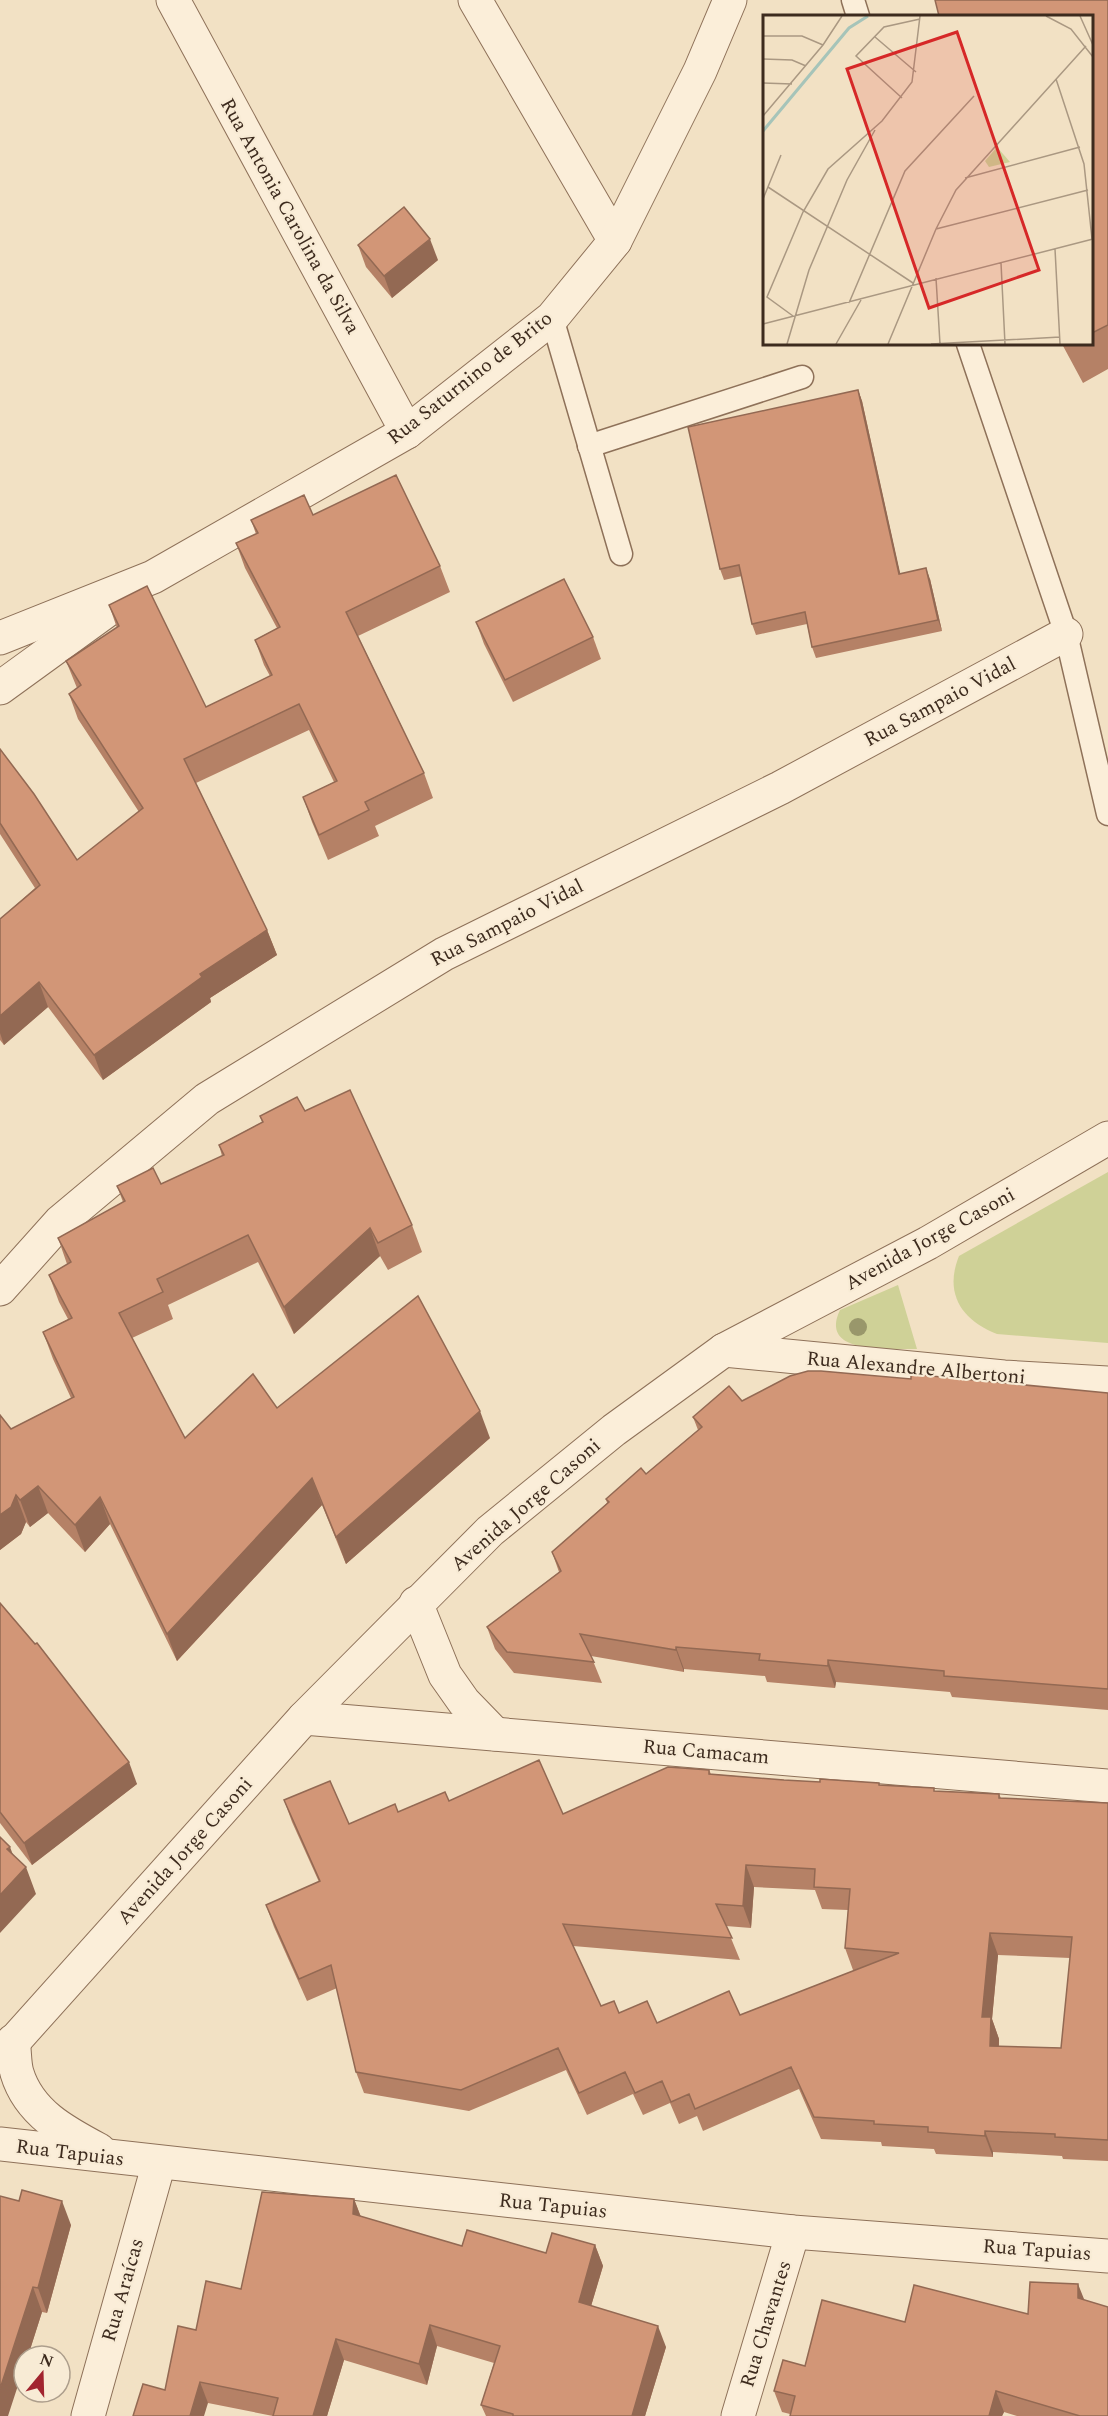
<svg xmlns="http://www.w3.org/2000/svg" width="1108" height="2416" font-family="Spectral,serif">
<rect width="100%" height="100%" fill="#f2e1c4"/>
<!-- green -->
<g fill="#cfd197">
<path d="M1108 1172V1343L997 1334C961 1320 944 1293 959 1256Z"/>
<path d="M898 1285 917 1349C892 1348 818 1356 840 1310Z"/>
</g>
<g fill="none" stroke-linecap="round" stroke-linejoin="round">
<!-- service casing -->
<g stroke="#8e7159" stroke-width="25">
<g id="service">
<path d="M853 0 858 16"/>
<path d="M552 318 621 554"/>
<path d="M968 344 1066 634 1108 814"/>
<path d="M589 446 802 377"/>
</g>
</g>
<!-- minor casing -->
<g stroke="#8e7159" stroke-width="35">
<g id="minor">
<path d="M173 0 407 432"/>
<path d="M475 0 615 241"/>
<path d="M0 638 153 577 407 432 552 318 615 241 700 71 730 0"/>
<path d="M0 688 113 606"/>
<path d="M0 1289 60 1222 207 1099 444 954 780 788 1066 634"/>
<path d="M724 1350 1004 1377 1108 1383"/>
<path d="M416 1603 445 1675 464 1702 495 1734"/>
<path d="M304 1718 1108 1786"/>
<path d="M0 2057 304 1718 490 1531 614 1430 724 1350 928 1243 1108 1138"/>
<path d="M88 2416 159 2163"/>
<path d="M738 2416 793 2232"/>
</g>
</g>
<!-- tertiary casing -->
<g stroke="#8e7159" stroke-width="35">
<g id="tertiary">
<path d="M13 2041C15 2051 14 2063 17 2073 29 2113 65 2132 99 2150"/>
<path d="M0 2144 793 2232 1108 2256"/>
</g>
</g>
<!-- service -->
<use href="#service" stroke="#fbeed9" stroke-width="22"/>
<!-- minor -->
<use href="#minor" stroke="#fbeed9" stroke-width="33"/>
<!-- tertiary -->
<use href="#tertiary" stroke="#fbeed9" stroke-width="33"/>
</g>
<!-- trees -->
<circle fill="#99976b" cx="858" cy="1327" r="9"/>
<!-- wall -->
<g fill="#b58166" fill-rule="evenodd">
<path d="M1108 0V369L1083 383 1062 344H1092V16Z"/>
<path d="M358 245 438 260 392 298 366 267Z"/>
<path d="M858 390 862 401 900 574 930 579 942 631 816 658 812 647 807 624 756 635 752 624 742 576 724 580 720 569Z"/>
<path d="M313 515 440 566 450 592 358 636 424 773 433 798 375 826 379 836 328 860 312 822 303 797 334 782 309 730 196 783 267 930 277 955 210 998 211 1002 103 1080 48 1007 4 1045 0 1040V919L35 888 0 834V749L77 860 139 812 78 719 69 694 77 688 66 661 117 628 109 605 206 707 270 676 264 665 255 640 277 628 245 568 236 543 256 534 251 520Z"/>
<path d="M476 622 593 637 601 659 513 702 484 644Z"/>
<path d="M305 1111 412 1225 422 1252 388 1270 380 1256 294 1334 258 1262 168 1305 173 1319 132 1338 185 1438 277 1408 490 1438 346 1564 322 1505 177 1661 110 1524 85 1552 48 1513 30 1527 26 1522 21 1534 0 1550V1415L11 1429 71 1398 53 1359 43 1332 68 1319 59 1302 49 1275 67 1264 58 1238 123 1202 117 1186 161 1184 222 1156 219 1145 262 1122 260 1116Z"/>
<path d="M911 1379 1108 1393V1710L952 1697 950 1692 836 1682 835 1688 767 1682 765 1676 684 1669V1672L591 1656 602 1683 514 1673 495 1649 487 1627 559 1572 552 1552 607 1503 606 1499 646 1474 698 1430 693 1417 742 1401Z"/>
<path d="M0 1603 35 1644 137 1784 32 1865 0 1823Z"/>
<path d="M709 1770 711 1774 784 1780 820 1782 879 1783 880 1786 935 1791 999 1794 1001 1798 1108 1803V2161L1063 2159 1062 2156 993 2152V2157L936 2154 934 2149 882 2146 881 2142 821 2139 799 2089 703 2131 697 2116 679 2124 670 2103 643 2115 633 2094 587 2115 566 2070 469 2111 364 2093 356 2072 337 1988 307 2001 274 1927 266 1905 319 1882 292 1822 284 1800 349 1824 398 1812 449 1801 563 1814ZM754 1887 815 1890 822 1909 848 1910 845 1948 853 1970H855L740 2015 657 2023 619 2013 601 2006 573 1946 740 1960 726 1926 751 1928ZM998 1955 1070 1958 1061 2048 999 2046V2039L992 2019Z"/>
<path d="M0 2196 71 2225 47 2313 42 2312 28 2356H24Z"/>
<path d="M354 2199 361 2217 462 2246 546 2253 595 2245 603 2266 591 2306 666 2347 645 2416H486L481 2405 494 2363 437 2346 427 2385 344 2360 327 2416H273L208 2403 165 2390 196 2330 241 2289Z"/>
<path d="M822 2300 1108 2416H1017L1004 2412 1002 2416H790V2414L782 2412 774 2391 805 2366Z"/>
</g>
<!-- shaded-wall -->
<g fill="#936953">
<path d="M430 239 438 260 392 298 384 276Z"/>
<path d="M858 390 862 401 903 586 899 574Z"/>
<path d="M926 568 930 579 942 631 938 620Z"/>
<path d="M267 930 277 955 210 998 211 1002 103 1080 94 1055 200 974Z"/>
<path d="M39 982 48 1007 4 1045 0 1033V1016Z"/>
<path d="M370 1228 380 1256 294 1334 284 1307Z"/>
<path d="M480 1411 490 1438 346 1564 336 1537Z"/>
<path d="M312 1478 322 1505 177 1661 167 1634Z"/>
<path d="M38 1486 48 1513 30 1527 20 1500Z"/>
<path d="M16 1495 26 1522 21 1534 0 1550V1515Z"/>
<path d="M100 1497 110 1524 85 1552 75 1525Z"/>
<path d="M676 1647 684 1669V1672L676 1650Z"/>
<path d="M828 1660 836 1682 835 1688 828 1666Z"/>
<path d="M129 1762 137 1784 32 1865 24 1843Z"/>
<path d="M10 1847 20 1873 26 1867 36 1894 0 1933V1895L7 1849Z"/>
<path d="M746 1865 754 1887 751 1928 743 1906Z"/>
<path d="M990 1933 998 1955 992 2019 999 2039 998 2068 990 2046 982 2017Z"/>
<path d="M985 2131 993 2152V2157L985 2136Z"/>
<path d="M354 2199 362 2220 353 2214Z"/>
<path d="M62 2201 71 2225 47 2313 38 2288Z"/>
<path d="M595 2245 603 2266 586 2323 579 2302Z"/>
<path d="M1078 2284 1086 2304 1078 2298Z"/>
<path d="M33 2287 42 2312 28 2356H24V2367L8 2416H0V2389Z"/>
<path d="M430 2325 437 2346 427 2385 419 2364Z"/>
<path d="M658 2326 666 2347 645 2416H632Z"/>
<path d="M336 2339 344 2360 327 2416H313Z"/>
<path d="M200 2382 208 2403 204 2416H190Z"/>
<path d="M996 2391 1004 2412 1002 2416H989Z"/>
</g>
<!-- building -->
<g fill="#d29677" stroke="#936953" stroke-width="1.5" fill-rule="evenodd">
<path d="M935 0H1108V325L1092 333V16H939Z"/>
<path d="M404 207 430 239 384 276 358 245Z"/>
<path d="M858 390 899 574 926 568 938 620 812 647 805 612 752 624 739 565 720 569 688 427Z"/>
<path d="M396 475 440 566 346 612 424 773 365 802 369 810 319 835 303 797 337 781 299 704 184 759 267 930 200 974 202 977 94 1055 39 982 0 1016V919L40 885 0 823V749L34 794 77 860 143 808 69 694 81 685 66 661 119 626 109 605 147 586 206 707 272 675 255 640 280 627 236 543 258 533 251 520 304 495 313 515Z"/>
<path d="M564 579 593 637 505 680 476 622Z"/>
<path d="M350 1090 412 1225 378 1243 370 1228 284 1307 248 1235 157 1279 163 1292 119 1313 185 1438 253 1374 277 1408 418 1296 480 1411 336 1537 312 1478 167 1634 100 1497 75 1525 38 1486 20 1500 16 1495 11 1507 0 1515V1415L11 1429 74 1397 43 1332 72 1318 49 1275 71 1262 58 1238 125 1201 117 1186 153 1168 161 1184 224 1155 219 1145 263 1122 260 1116 297 1097 305 1111Z"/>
<path d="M808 1371H821L911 1379V1374L1108 1393V1689L944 1676V1671L828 1660V1666L759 1660 760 1654 676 1647V1650L580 1634 594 1662 507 1652 487 1627 561 1571 552 1552 609 1502 606 1499 641 1468 646 1474 702 1427 693 1417 729 1386 742 1401 790 1376Z"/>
<path d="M0 1603 35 1644 37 1643 129 1762 24 1843 0 1812Z"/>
<path d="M539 1760 563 1814 668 1767 709 1770V1774L784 1780 820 1782V1779L879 1783V1785L934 1788V1791L999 1794V1798L1108 1803V2140L1055 2137V2134L985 2131V2136L928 2132V2127L874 2124V2121L814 2117 791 2067 695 2109 689 2094 671 2102 662 2081 635 2093 625 2072 579 2093 558 2048 461 2090 356 2072 331 1965 299 1979 266 1905 320 1881 284 1800 330 1781 349 1824 395 1804 398 1812 445 1792 449 1801ZM746 1865 815 1869 814 1887 850 1889 845 1948 899 1953 740 2015 729 1991 657 2023 647 2001 619 2013 614 2001 601 2006 563 1924 732 1938 716 1904 743 1906ZM990 1933 1072 1937 1061 2048 990 2046 991 2017H982Z"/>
<path d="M0 1837 10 1847 7 1849 26 1867 0 1895Z"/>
<path d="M22 2190 62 2201 38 2288 33 2287 0 2389V2196L19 2201Z"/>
<path d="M262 2192 354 2199 353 2214 462 2246 467 2230 546 2253 552 2233 595 2245 579 2302 658 2326 632 2416H513V2414L481 2405 500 2346 430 2325 419 2364 336 2339 313 2416H273L278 2398 200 2382 190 2416H133L143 2384 165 2390 178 2326 196 2330 206 2281 241 2289Z"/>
<path d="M1030 2282 1078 2284V2298L1108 2307V2416H1080L996 2391 989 2416H790L795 2396 774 2391 783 2360 805 2366 822 2300 905 2322 914 2285 1028 2314Z"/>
</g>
<g text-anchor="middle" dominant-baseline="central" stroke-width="4.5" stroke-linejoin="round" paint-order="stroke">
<!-- street labels -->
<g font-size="20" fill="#3d2b1e" stroke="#f8ebd5">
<text transform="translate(290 216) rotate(61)">Rua Antonia Carolina da Silva</text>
<text transform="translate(470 378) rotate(-38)">Rua Saturnino de Brito</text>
<text transform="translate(940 702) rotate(-28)">Rua Sampaio Vidal</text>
<text transform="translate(507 923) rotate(-27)">Rua Sampaio Vidal</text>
<text transform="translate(930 1239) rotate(-29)">Avenida Jorge Casoni</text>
<text transform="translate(916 1368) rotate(5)">Rua Alexandre Albertoni</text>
<text transform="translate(526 1505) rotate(-41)">Avenida Jorge Casoni</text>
<text transform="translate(706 1752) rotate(5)">Rua Camacam</text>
<text transform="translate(185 1851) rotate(-48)">Avenida Jorge Casoni</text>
<text transform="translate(70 2153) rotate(7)">Rua Tapuias</text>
<text transform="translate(553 2206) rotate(6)">Rua Tapuias</text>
<text transform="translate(1037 2250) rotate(4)">Rua Tapuias</text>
<text transform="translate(123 2290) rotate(-74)">Rua Araícas</text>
<text transform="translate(766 2324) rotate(-73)">Rua Chavantes</text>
</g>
</g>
<!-- overview -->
<g transform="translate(763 15)">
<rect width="330" height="330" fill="#f2e1c4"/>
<path d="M234 132 247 147 226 152 222 146Z" fill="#cfd197"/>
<path fill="none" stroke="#a6c4b9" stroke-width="3" d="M0 116 86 13 105 1"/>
<path fill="none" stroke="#aa9882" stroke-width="1.5" d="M283 1 308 14 330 42M317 1 330 30M0 21H39L60 30M112 22 153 57M0 44 29 45 43 51M293 64 321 149 329 224M0 68 29 69M139 83 93 41 121 12 157 4M0 101 60 30 79 1M202 163 317 132M5 172 150 268M0 184 18 140M173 214 325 175M292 234 297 329M238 248 242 329M173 263 177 329M86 288 142 156 211 81M30 301 4 282 40 197 65 154 119 106 149 67 157 1M0 309 330 224M24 329 46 255 84 165 112 115M73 329 98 285M125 329 173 214 193 175 323 31M168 329 297 322"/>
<path fill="#d62828" fill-opacity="0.15" stroke="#d62828" stroke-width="3" d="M194 17 276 255 166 293 84 54Z"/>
<rect width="330" height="330" fill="none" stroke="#3d2b1e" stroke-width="3"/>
</g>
<!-- north arrow -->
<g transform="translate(42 2374) rotate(19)"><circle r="28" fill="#f8ebd5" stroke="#ad9e8c" stroke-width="1.5"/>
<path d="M0-4.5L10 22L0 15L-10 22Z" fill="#a2242f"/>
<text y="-9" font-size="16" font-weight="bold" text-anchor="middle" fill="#3d2b1e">N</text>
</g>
</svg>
